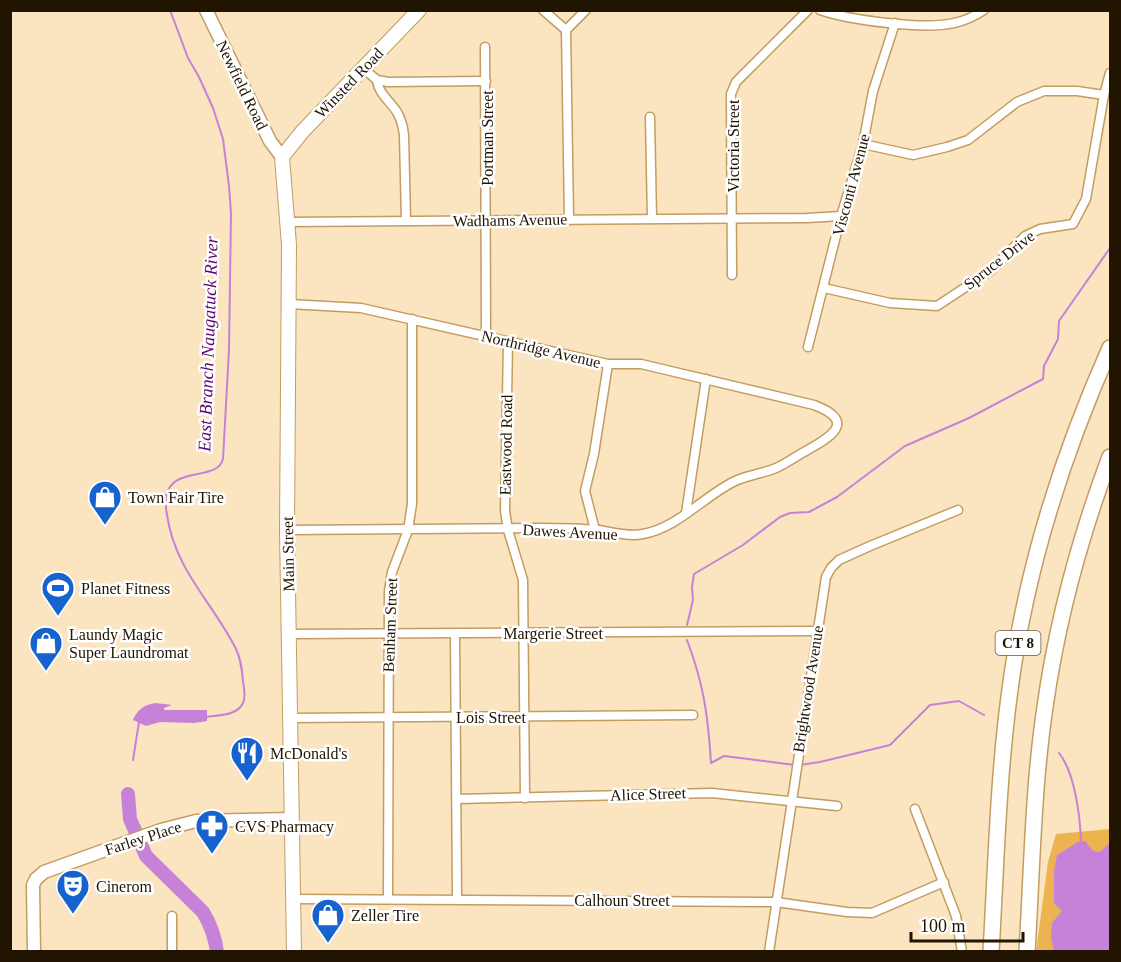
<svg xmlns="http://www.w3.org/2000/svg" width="1121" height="962" font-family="'Times New Roman',serif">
<rect width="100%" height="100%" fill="#fbe4c0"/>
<!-- green -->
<path fill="#ecb350" d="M1110 829V951L1036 952 1048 862 1056 834Z"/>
<!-- water -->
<g fill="#c582d8">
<path d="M155 703 172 705 164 708V710H207V721L194 723 160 722 146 726 133 720C137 710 144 705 155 703Z"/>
<path d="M1085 841 1093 851 1100 852 1110 843V951H1054L1051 937 1052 923 1062 911 1054 903V871L1057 855 1078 842Z"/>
</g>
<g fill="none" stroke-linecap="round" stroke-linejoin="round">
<!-- stream -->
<g stroke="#c582d8" stroke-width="2">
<path d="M170 10 188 58 199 77 213 108 223 139 229 186 231 213 229 350 223 459C217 482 173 465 166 496 165 502 166 509 167 515 175 570 213 603 236 649 241 659 242 670 243 681 244 687 246 697 243 703 237 716 218 715 206 717"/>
<path d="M687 625 693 600 692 587 694 574 743 545 780 517 790 513 809 512 837 497 905 446 969 418 1043 379 1044 366 1058 339 1059 321 1110 248"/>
<path d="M687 640C704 685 708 716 711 763L724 756 795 765"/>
<path d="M1059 753C1075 773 1080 816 1081 841"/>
<path d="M133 760 139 722"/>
<path d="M800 765 820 762 890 745 930 705 959 701 984 715"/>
</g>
<!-- river -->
<path stroke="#c582d8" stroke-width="14" d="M128 794 130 819 146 856 203 912C211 925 215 937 217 952"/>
<!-- street casing -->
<g stroke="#c29d62" stroke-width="11">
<g id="street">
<path d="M543 10 566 30"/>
<path d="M820 10C849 20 924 30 954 23 964 21 975 16 984 10"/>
<path d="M566 30 569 219"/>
<path d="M566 30 586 10"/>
<path d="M485 47 486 337"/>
<path d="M364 69 377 80C378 93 390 101 397 112 401 119 403 126 404 135L406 221"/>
<path d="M377 80 388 82 486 81"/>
<path d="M650 117 652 219"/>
<path d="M863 144 913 155 947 147 968 140 1017 102 1044 91H1077L1104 95"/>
<path d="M287 222 807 218 841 216"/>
<path d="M732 275 731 94 736 82 808 10"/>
<path d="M824 288 890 303 937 306 990 271 1025 236 1040 229 1073 224 1086 199 1104 95 1110 73"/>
<path d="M508 342 505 511 508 530 523 580 525 798"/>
<path d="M808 347 841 216 863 144 873 91 895 23"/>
<path d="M686 513 706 379"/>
<path d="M287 530C371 530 455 529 538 528 558 528 578 528 598 530 612 532 628 537 643 534 677 528 702 498 733 482 746 475 762 474 776 468 785 464 795 457 804 452 829 438 859 422 814 405L641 364H608L361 308 289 304"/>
<path d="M595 530 585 491 594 454 608 364"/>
<path d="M290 634 816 631"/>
<path d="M455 634 457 899"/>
<path d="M290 718 693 715"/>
<path d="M457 799 712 793 837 806"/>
<path d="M915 809 956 916 962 952"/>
<path d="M388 898 389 591 392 572 408 530 412 504V319"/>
<path d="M293 899 776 902 847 912 872 913 944 882"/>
<path d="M172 916V952"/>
<path d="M769 952 826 577 831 568 839 560 870 546 958 510"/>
</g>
</g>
<!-- secondary casing -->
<g stroke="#c29d62" stroke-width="15">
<g id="secondary">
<path d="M206 10 270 141 282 157"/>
<path d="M34 952 33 885 36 879 44 872 161 830 196 821 291 819"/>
</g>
</g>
<!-- primary casing -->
<g stroke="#c29d62" stroke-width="16">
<path id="primary" d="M294 952 287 530 289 245 282 157 302 132 419 10"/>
</g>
<!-- highway casing -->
<g stroke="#c29d62" stroke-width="18">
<g id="highway">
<path d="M991 952C996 867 998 781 1009 697 1024 577 1061 458 1110 348"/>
<path d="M1027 952C1032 870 1033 787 1045 707 1057 622 1080 537 1110 457"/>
</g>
</g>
<!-- street -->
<use href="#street" stroke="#fff" stroke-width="8"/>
<!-- secondary -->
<use href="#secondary" stroke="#fff" stroke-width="12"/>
<!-- primary -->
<use href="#primary" stroke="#fff" stroke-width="14"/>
<!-- highway -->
<use href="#highway" stroke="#fff" stroke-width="15"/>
</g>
<!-- icons -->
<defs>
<g id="shop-pin" transform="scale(1.725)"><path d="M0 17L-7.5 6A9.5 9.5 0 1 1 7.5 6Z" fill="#1763ce" stroke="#fff"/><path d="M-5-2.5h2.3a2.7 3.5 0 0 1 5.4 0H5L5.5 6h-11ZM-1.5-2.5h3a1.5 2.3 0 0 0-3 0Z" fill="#fff"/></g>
<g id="stadium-pin" transform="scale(1.725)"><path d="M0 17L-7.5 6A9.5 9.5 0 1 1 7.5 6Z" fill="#1763ce" stroke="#fff"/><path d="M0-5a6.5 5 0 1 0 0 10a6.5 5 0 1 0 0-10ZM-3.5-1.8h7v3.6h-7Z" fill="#fff"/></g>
<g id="restaurant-pin" transform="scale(1.725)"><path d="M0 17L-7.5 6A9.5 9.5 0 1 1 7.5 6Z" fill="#1763ce" stroke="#fff"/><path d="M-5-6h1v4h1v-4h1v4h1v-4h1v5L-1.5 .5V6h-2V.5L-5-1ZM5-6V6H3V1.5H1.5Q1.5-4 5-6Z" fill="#fff"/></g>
<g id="pharmacy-pin" transform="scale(1.725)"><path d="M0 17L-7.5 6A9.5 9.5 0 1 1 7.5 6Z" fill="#1763ce" stroke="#fff"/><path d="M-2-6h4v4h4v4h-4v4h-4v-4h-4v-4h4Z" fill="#fff"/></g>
<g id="theatre-pin" transform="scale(1.725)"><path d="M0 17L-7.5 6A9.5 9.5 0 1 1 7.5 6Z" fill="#1763ce" stroke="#fff"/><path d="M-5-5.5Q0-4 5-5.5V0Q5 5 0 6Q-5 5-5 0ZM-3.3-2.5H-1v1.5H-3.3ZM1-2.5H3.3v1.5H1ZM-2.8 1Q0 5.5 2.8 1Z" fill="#fff"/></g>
</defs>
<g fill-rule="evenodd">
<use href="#shop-pin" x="105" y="497"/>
<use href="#stadium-pin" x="58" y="588"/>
<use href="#shop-pin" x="46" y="643"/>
<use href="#restaurant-pin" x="247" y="753"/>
<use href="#pharmacy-pin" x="212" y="826"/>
<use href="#theatre-pin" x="73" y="886"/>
<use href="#shop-pin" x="328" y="915"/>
</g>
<g text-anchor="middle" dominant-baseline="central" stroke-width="5" stroke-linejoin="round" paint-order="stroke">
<!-- shield labels -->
<rect fill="#fff" stroke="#645a4c" stroke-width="1.5" x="995.5" y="631" width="45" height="24" rx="4.5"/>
<g font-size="15" font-weight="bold" fill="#211400">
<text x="1018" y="643">CT 8</text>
</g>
<!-- street labels -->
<g font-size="16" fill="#211400" stroke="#fff">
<text transform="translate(349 83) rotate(-46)">Winsted Road</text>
<text transform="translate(242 85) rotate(64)">Newfield Road</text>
<text transform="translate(487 138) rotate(-90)">Portman Street</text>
<text transform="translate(733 146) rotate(-90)">Victoria Street</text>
<text transform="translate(851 185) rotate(-75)">Visconti Avenue</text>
<text transform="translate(510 220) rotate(-1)">Wadhams Avenue</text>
<text transform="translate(999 260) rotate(-38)">Spruce Drive</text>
<text transform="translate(541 349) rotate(13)">Northridge Avenue</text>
<text transform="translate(506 445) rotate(-89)">Eastwood Road</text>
<text transform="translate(570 532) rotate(3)">Dawes Avenue</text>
<text transform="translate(288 554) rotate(-91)">Main Street</text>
<text transform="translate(390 625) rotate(-88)">Benham Street</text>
<text x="553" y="633">Margerie Street</text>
<text transform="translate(808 689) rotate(-81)">Brightwood Avenue</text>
<text x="491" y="717">Lois Street</text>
<text transform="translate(648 794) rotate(-2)">Alice Street</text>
<text transform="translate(143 838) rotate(-18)">Farley Place</text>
<text x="622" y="900">Calhoun Street</text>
</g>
<!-- poi labels -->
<g font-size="16" fill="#211400" stroke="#fff" text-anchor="start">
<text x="128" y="497">Town Fair Tire</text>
<text x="81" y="588">Planet Fitness</text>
<text x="69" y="634">Laundy Magic<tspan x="69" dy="18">Super Laundromat</tspan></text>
<text x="270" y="753">McDonald's</text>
<text x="235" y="826">CVS Pharmacy</text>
<text x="96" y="886">Cinerom</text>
<text x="351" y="915">Zeller Tire</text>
</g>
<!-- water labels -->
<g font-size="18" font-style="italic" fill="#5f0373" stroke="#fff">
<text transform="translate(208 344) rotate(-88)">East Branch Naugatuck River</text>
</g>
</g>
<!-- border -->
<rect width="1121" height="962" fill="none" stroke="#211400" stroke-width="24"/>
<!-- scale -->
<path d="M911 932v9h112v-9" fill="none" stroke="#211400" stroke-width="3"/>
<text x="920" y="932" font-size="18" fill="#211400" stroke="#ffffff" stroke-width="4.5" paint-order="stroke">100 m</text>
</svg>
